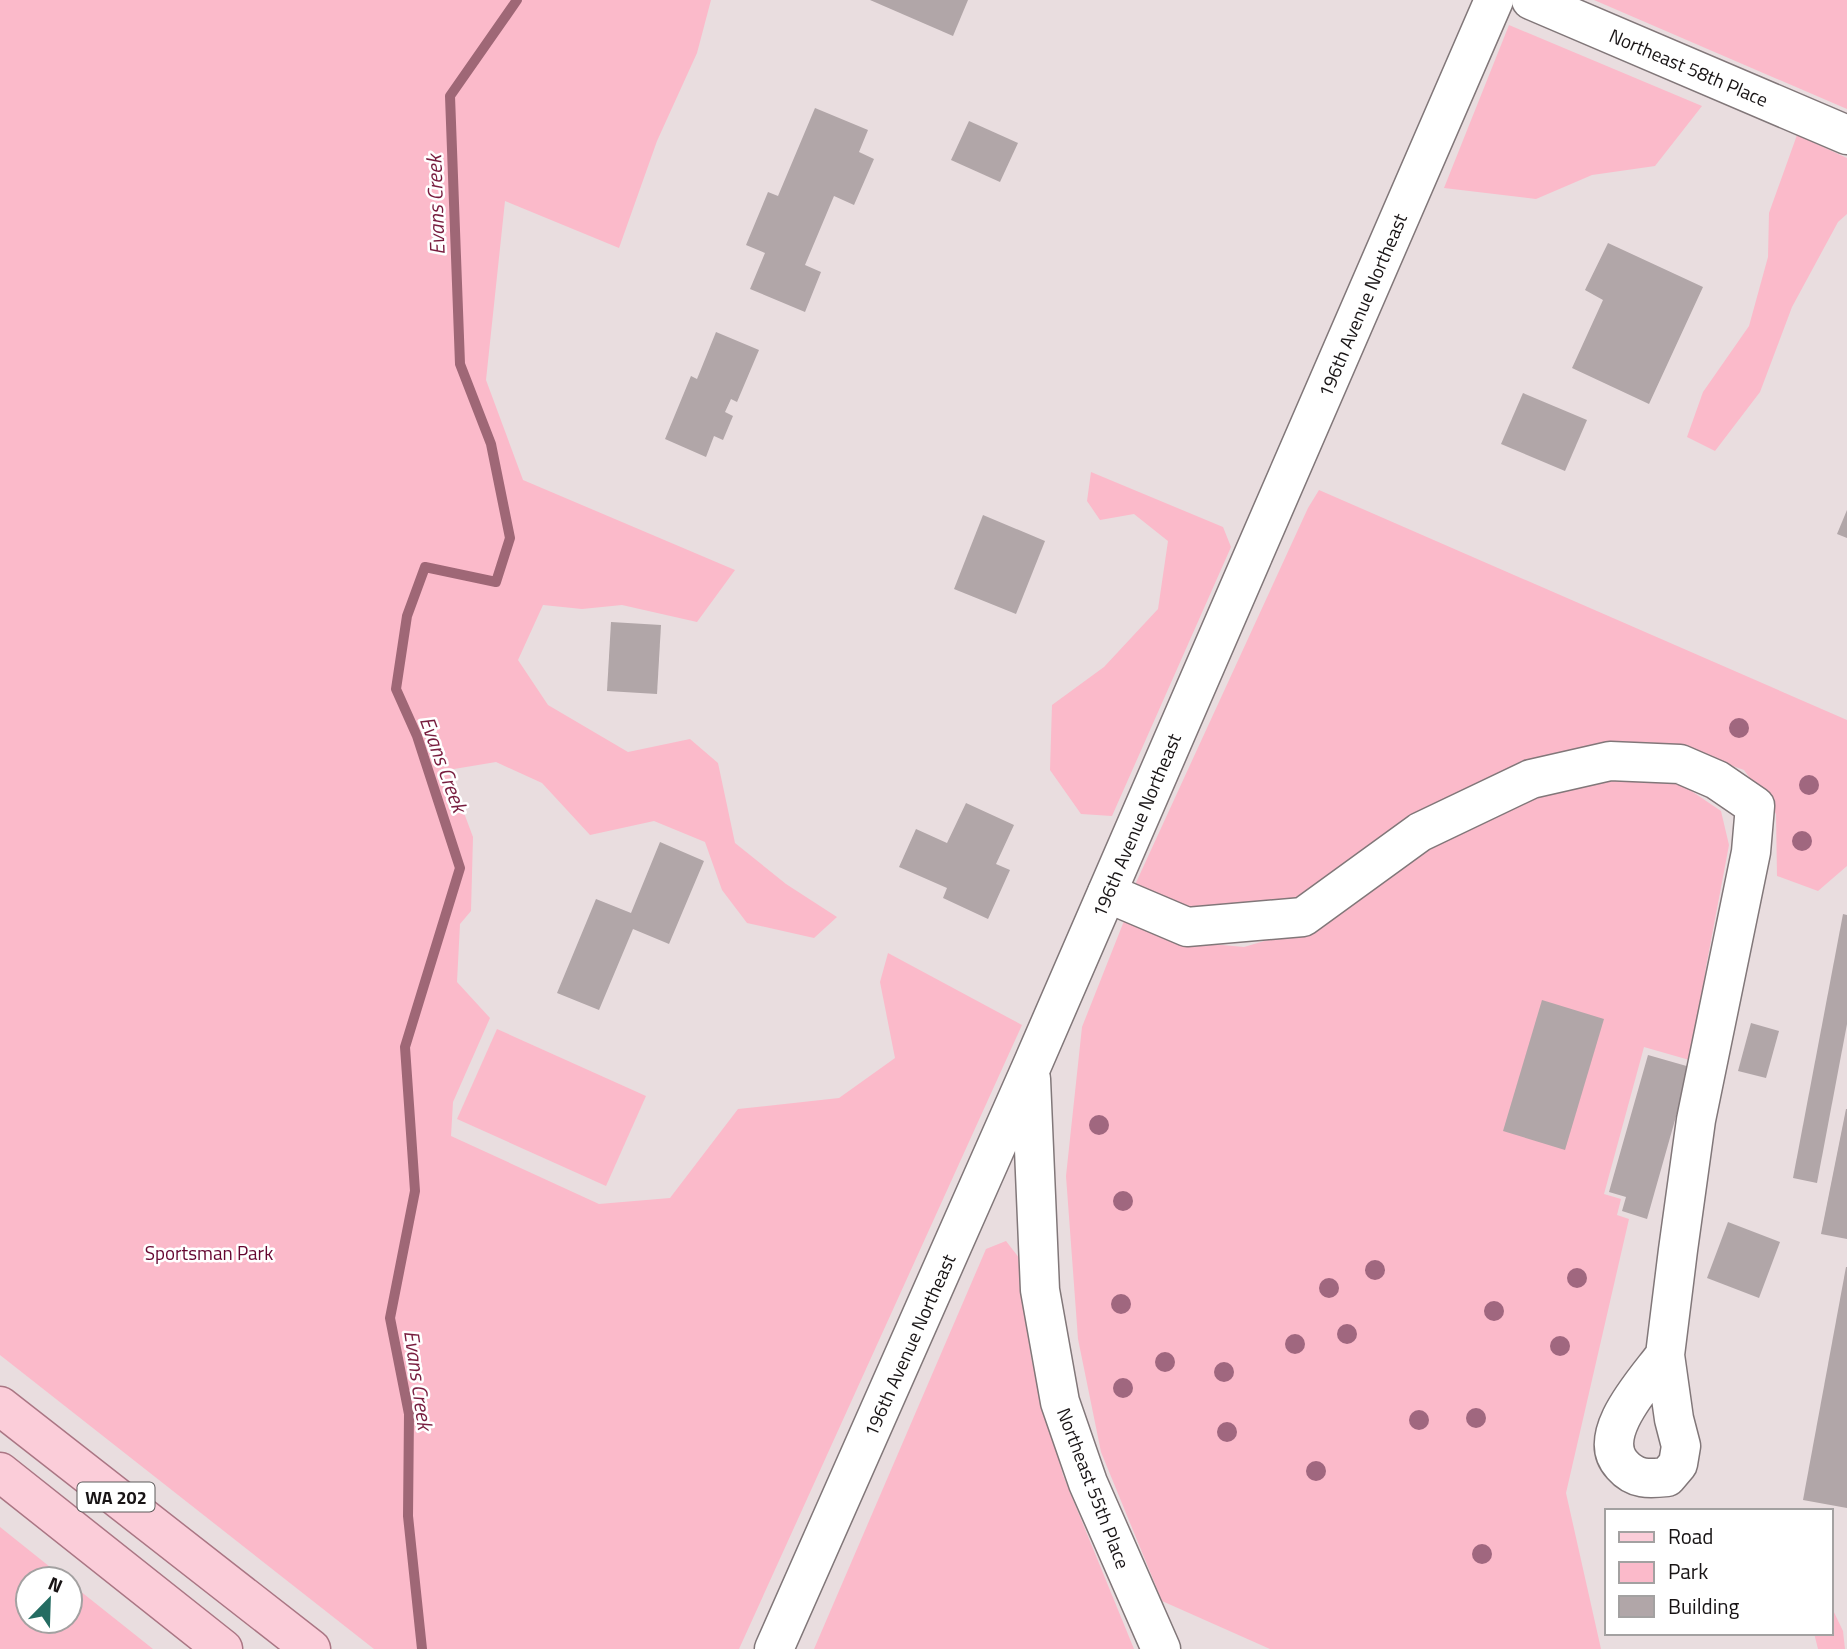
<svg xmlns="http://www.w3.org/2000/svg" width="1847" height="1649" font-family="'Titillium Web',sans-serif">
<rect width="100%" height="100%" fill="#e9dddf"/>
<!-- green -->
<g fill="#fbbaca">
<path d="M0 0H711L697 53 657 141 619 248 505 201 486 380 523 480 735 570 697 622 622 605 582 609 543 605 518 660 548 705 628 752 690 739 718 763 735 843 786 884 837 917 814 938 747 923 722 890 705 842 654 821 590 835 542 783 496 762 448 770 473 837 471 911 460 924 457 982 490 1018 453 1102 451 1136 599 1204 670 1198 738 1109 839 1098 895 1058 880 982 888 953 1022 1025 739 1649H374L0 1355Z"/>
<path d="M1594 0H1847V109Z"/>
<path d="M1509 25 1702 106 1655 166 1592 175 1536 199 1444 188Z"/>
<path d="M1797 135 1847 158V214L1838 222 1792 307 1760 392 1715 451 1687 437 1703 392 1749 326 1768 257 1769 213Z"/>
<path d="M1091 472 1223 527 1231 547 1112 816 1081 814 1050 770 1052 705 1104 667 1158 609 1168 541 1134 514 1100 520 1087 501Z"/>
<path d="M1319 490 1847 720V866L1818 891 1777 876 1776 814 1744 770 1667 743 1584 753 1301 900 1252 907 1181 906 1134 887 1308 508Z"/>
<path d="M1602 776 1681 784 1721 811 1729 845 1706 967 1693 1061 1644 1047 1604 1194 1621 1199 1617 1215 1629 1219 1566 1493 1601 1649H1270L1162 1601 1101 1452 1078 1339 1066 1176 1082 1027 1124 921 1167 940 1244 947 1315 926 1419 850 1520 799Z"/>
<path d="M497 1029 646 1096 606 1186 457 1119Z"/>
<path d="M1006 1241 1020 1259 1031 1358 1063 1475 1134 1649H814L986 1249Z"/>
<path d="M0 1527 65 1579H28V1621H70V1583L153 1649H0Z"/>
<path d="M1831 1606 1843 1631 1845 1649H1818L1814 1633H1831Z"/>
</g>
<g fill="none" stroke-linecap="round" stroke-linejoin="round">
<!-- stream -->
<path stroke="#9f6776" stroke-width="10" d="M422 1649 408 1516 409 1414 390 1318 415 1191 405 1047 460 868 417 736 396 689 407 616 425 567 496 582 510 538 491 444 460 364 450 96 517 0"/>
</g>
<!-- building -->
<g fill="#b1a6a8">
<path d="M870 0H968L953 36Z"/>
<path d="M815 108 868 130 859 152 874 159 854 205 834 196 805 265 821 272 805 312 750 289 765 253 746 245 768 192 778 196Z"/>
<path d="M969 121 1018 143 1000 182 951 160Z"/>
<path d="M1608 243 1703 287 1649 404 1572 368 1603 300 1585 290Z"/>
<path d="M716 332 759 350 737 402 731 399 725 412 733 416 723 440 714 436 706 457 665 439 691 376 697 379Z"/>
<path d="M1523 393 1587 420 1565 471 1501 444Z"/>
<path d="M1847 510V538L1837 534Z"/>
<path d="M983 515 1045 541 1016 614 954 589Z"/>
<path d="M611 622 661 625 657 694 607 691Z"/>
<path d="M966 803 1014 825 996 864 1010 870 988 919 943 898 947 888 899 867 916 829 947 843Z"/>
<path d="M660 842 704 861 669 944 633 929 599 1010 557 993 596 899 631 913Z"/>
<path d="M1843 914 1847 915V1024L1817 1183 1793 1178Z"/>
<path d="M1542 1000 1604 1019 1565 1150 1503 1131Z"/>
<path d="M1751 1023 1779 1031 1766 1078 1738 1071Z"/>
<path d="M1648 1055 1690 1067 1647 1219 1622 1211 1626 1197 1609 1192Z"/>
<path d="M1846 1109H1847V1239L1821 1234Z"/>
<path d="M1728 1222 1780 1242 1759 1298 1707 1278Z"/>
<path d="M1846 1267H1847V1508L1803 1500Z"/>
</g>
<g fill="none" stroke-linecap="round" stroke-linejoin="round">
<!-- minor casing -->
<g stroke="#817779" stroke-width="41">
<g id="minor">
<path d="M1531 0 1847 135"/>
<path d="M1107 893 1187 927 1303 917 1420 832 1531 779 1610 761 1680 764 1717 780 1755 806 1751 852 1696 1120 1678 1250 1665 1355 1674 1419 1681 1446 1678 1464 1667 1477C1649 1479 1635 1480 1622 1465 1594 1435 1647 1380 1665 1355"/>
<path d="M1031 1079 1040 1290 1060 1402 1088 1483 1161 1649"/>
<path d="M774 1649 1030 1070 1494 0"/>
</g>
</g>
<!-- major casing -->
<g stroke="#aa7684" stroke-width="41">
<g id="major">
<path d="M0 1406 311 1649"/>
<path d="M0 1472 223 1649"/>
</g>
</g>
<!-- minor -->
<use href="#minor" stroke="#fff" stroke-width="38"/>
<!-- major -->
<use href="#major" stroke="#fbcdd9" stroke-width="38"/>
</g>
<!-- trees -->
<g fill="#a0677f">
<circle cx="1739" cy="728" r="10"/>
<circle cx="1809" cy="785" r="10"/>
<circle cx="1802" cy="841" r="10"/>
<circle cx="1099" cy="1125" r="10"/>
<circle cx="1123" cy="1201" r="10"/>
<circle cx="1375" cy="1270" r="10"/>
<circle cx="1577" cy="1278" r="10"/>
<circle cx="1329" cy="1288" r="10"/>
<circle cx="1121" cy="1304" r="10"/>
<circle cx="1494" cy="1311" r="10"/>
<circle cx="1347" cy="1334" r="10"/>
<circle cx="1295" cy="1344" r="10"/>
<circle cx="1560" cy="1346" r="10"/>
<circle cx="1165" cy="1362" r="10"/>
<circle cx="1224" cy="1372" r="10"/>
<circle cx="1123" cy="1388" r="10"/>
<circle cx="1476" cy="1418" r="10"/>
<circle cx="1419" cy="1420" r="10"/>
<circle cx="1227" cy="1432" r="10"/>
<circle cx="1316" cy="1471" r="10"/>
<circle cx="1482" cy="1554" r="10"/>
</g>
<g text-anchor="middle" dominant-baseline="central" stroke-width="5" stroke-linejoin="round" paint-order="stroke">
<!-- shield labels -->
<rect fill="#fff" stroke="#5d5a5b" stroke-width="2" x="77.5" y="1482.5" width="77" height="29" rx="5"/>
<g font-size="18" font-weight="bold" fill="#181415">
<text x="116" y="1497">WA 202</text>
</g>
<!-- street labels -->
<g font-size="19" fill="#181415" stroke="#fff">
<text transform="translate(1689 67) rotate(23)">Northeast 58th Place</text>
<text transform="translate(1362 305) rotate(-67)">196th Avenue Northeast</text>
<text transform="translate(1136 825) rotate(-67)">196th Avenue Northeast</text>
<text transform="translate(909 1345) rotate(-66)">196th Avenue Northeast</text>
<text transform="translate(1094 1488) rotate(69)">Northeast 55th Place</text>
</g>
<!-- park labels -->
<g font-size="19" fill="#650630" stroke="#fff">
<text x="209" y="1252">Sportsman Park</text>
</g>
<!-- water labels -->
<g font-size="21" font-style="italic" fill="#771c3e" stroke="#fff">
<text transform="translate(435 205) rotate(-92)">Evans Creek</text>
<text transform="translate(444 764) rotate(70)">Evans Creek</text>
<text transform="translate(419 1380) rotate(82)">Evans Creek</text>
</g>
</g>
<!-- legend -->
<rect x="1605" y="1509" width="228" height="126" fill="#ffffff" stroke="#a3a1a1" stroke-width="2"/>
<rect x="1619" y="1532" width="35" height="10" fill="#fbcdd9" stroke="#a3a1a1" stroke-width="2"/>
<text x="1668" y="1544" font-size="21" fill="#181415">Road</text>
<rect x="1619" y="1562" width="35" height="21" fill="#fbbaca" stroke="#a3a1a1" stroke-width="2"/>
<text x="1668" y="1579" font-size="21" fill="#181415">Park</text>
<rect x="1619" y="1596" width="35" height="21" fill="#b1a6a8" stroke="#a3a1a1" stroke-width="2"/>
<text x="1668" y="1614" font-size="21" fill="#181415">Building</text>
<!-- north arrow -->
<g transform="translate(49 1600) rotate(23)"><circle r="33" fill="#ffffff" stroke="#a3a1a1" stroke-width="2"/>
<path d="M0-5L12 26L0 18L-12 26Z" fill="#246c62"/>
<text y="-10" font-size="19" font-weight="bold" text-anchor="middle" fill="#181415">N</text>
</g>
</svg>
